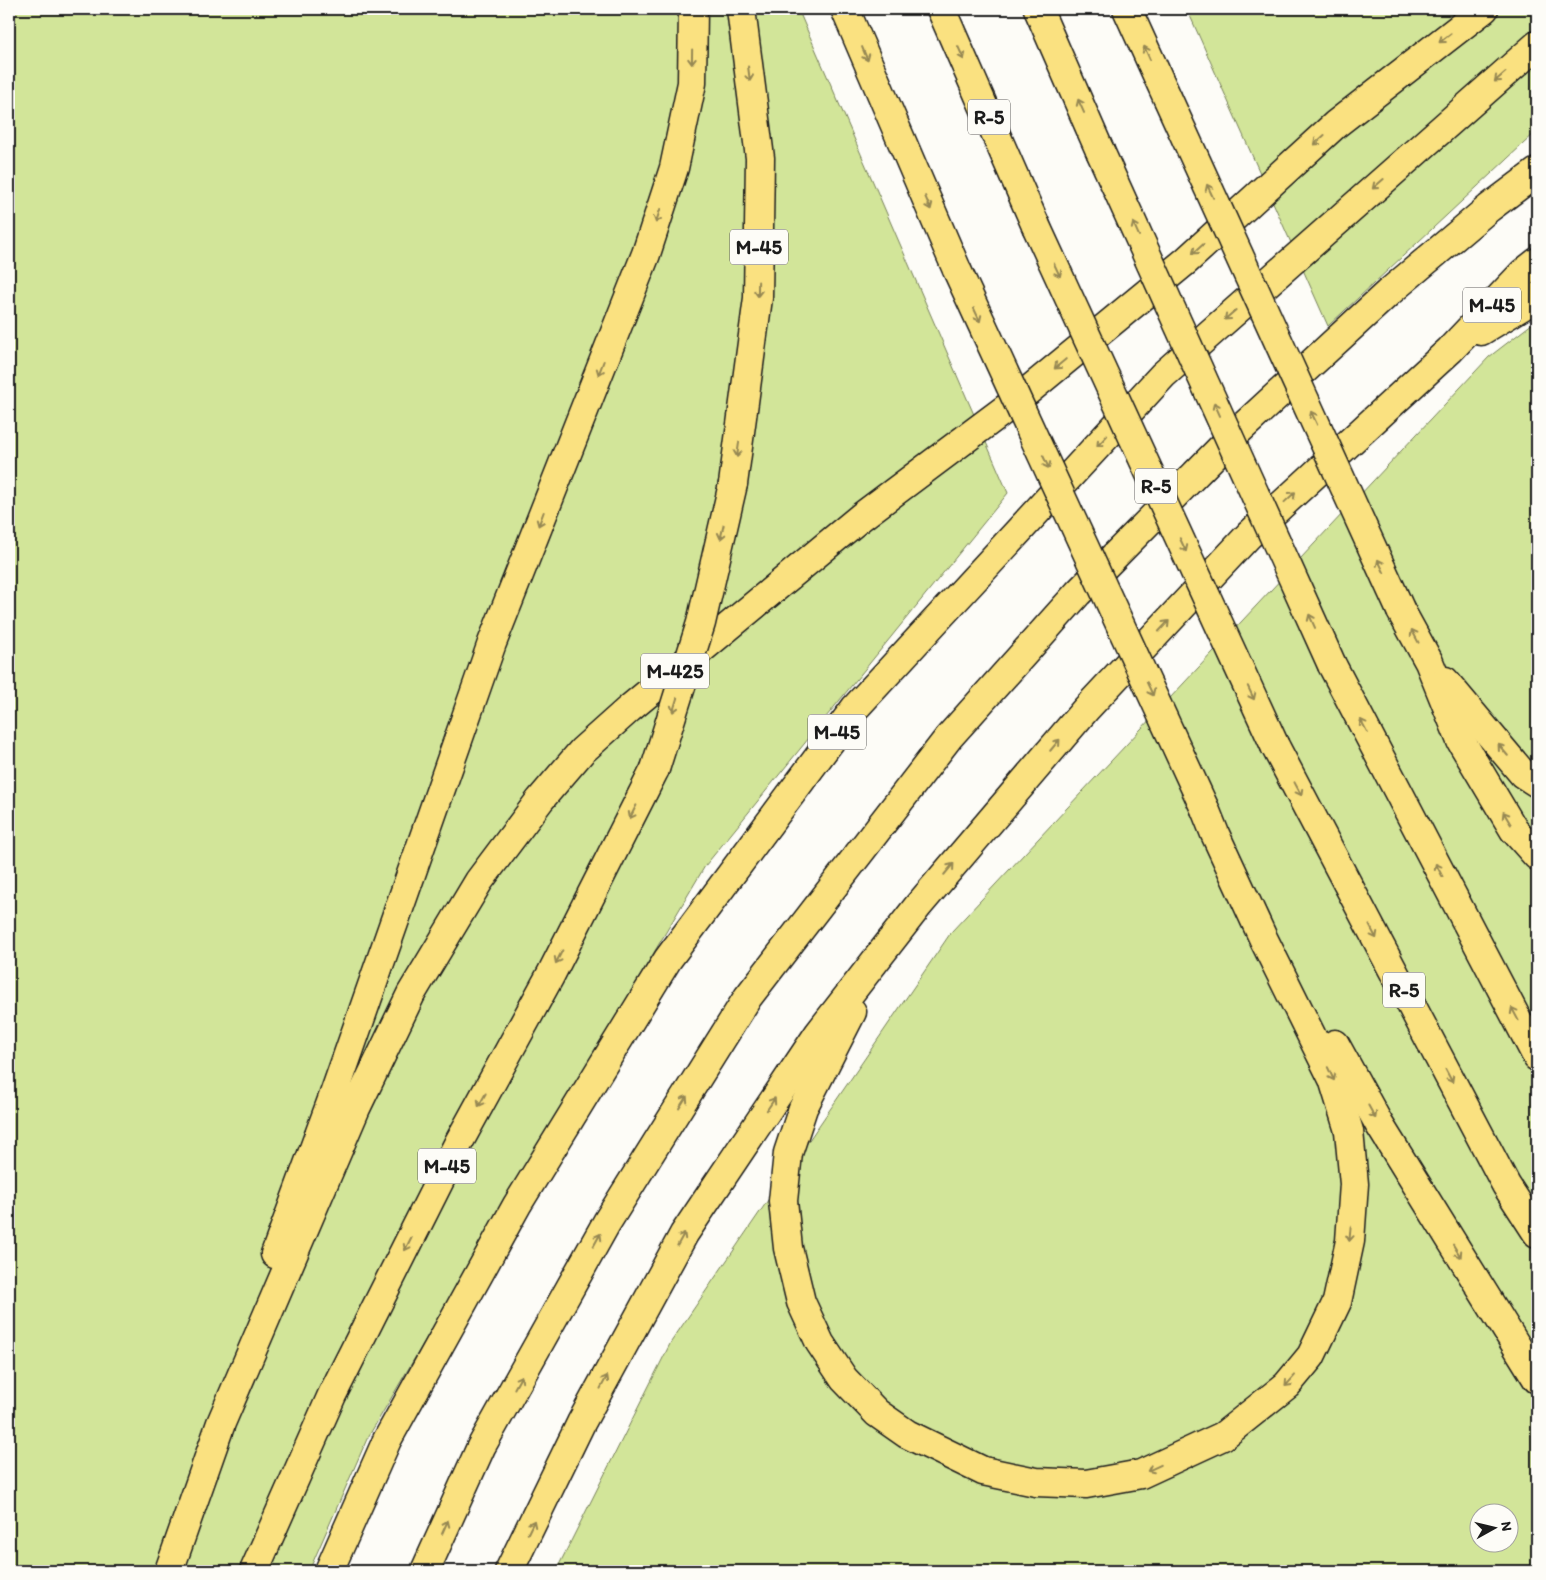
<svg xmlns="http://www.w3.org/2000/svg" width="1546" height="1580" font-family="Itim,sans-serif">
<rect width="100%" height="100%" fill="#fdfcf7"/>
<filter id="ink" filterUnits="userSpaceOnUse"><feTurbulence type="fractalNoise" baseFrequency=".02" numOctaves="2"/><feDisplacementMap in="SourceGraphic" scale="10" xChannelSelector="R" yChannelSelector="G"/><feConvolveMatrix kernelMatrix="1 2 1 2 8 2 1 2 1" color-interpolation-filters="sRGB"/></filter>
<g filter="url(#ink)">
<!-- green -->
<g fill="#d2e599" stroke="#77805a" fill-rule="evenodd">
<path d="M9 9H798L1008 493 705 866 367 1439 309 1571H9Z"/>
<path d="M1187 9H1537V131L1328 326Z"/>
<path d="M1537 320V1571H556L671 1342 952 931 1489 357ZM1478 1512H1508V1542H1478Z"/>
</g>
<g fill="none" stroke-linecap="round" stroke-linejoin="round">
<!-- highway casing -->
<g stroke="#1c1c1c" stroke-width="31">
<g id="highway">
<path d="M845 9 957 270"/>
<path d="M941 9 1036 226"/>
<path d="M1038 9 1100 151"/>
<path d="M1127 9 1167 97"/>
<path d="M1481 331 1537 297"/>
<path d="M733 484 758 298 760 158 741 9"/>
<path d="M1401 611 1429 662 1461 741 1514 830 1537 856"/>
<path d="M1332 665 1537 1057"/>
<path d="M1445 681 1523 774 1537 783"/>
<path d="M1275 746 1506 1185 1537 1233"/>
<path d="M852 1012 803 1108 788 1153 783 1201 788 1248 801 1302 820 1343 844 1379 877 1413 907 1434 983 1471 1036 1482 1086 1484 1141 1474 1223 1436 1287 1385 1311 1356 1337 1302 1350 1241 1354 1184 1349 1131 1333 1079 1264 940 1215 834 1205 809"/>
<path d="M1335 1044 1379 1124 1537 1379"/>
<path d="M275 1254 333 1097 492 643 646 254 674 168 692 83 693 9"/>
<path d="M169 1571 221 1423 356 1108 411 994 479 881 540 800 582 751 629 709 861 517 1012 404 1186 261 1336 124 1484 9"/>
<path d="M254 1571 332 1395 459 1142 550 976 655 769"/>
<path d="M329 1571 387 1440 517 1205 668 959 855 708 1163 375 1537 45"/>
<path d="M425 1571 481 1447 607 1222 748 997 949 737 1078 593 1235 434 1388 293 1489 208 1537 172"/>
<path d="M509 1571 581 1423 684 1234 819 1033 918 906 1086 709 1249 535 1450 350 1523 273 1537 262"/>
</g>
</g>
<!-- highway -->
<use href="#highway" stroke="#fae180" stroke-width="28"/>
<!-- highway-bridge casing -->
<g stroke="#1c1c1c" stroke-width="31" stroke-linecap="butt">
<g id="highway-bridge">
<path d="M1167 97 1401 611"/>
<path d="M1100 151 1332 665"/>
<path d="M1036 226 1275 746"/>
<path d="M957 270 1205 809"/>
<path d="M655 769 701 623 733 484"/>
</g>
</g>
<!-- highway-bridge -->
<use href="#highway-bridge" stroke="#fae180" stroke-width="28"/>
</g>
<!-- one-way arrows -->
<defs><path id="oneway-shaft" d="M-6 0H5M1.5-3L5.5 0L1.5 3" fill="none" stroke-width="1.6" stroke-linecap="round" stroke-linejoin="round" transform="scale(1.25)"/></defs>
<g stroke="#968853">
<use href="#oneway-shaft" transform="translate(1445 38) rotate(142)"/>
<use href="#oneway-shaft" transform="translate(961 53) rotate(66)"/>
<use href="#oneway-shaft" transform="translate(1147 53) rotate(-114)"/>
<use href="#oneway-shaft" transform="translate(865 54) rotate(67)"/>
<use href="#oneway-shaft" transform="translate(692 57) rotate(91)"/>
<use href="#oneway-shaft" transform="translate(749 74) rotate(83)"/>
<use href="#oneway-shaft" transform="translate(1500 77) rotate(139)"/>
<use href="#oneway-shaft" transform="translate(1081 106) rotate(-114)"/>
<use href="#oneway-shaft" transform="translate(1319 140) rotate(138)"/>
<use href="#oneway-shaft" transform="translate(1378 184) rotate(139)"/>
<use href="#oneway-shaft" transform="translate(1210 191) rotate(-115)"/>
<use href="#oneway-shaft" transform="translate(928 203) rotate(67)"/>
<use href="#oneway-shaft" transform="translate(658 216) rotate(108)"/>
<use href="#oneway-shaft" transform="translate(1136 229) rotate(-114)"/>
<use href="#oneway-shaft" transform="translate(1198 249) rotate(138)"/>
<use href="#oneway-shaft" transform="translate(1057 270) rotate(65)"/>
<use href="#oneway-shaft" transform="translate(758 289) rotate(91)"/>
<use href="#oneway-shaft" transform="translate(977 315) rotate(65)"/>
<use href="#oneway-shaft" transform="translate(1230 315) rotate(139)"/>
<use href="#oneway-shaft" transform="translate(1060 364) rotate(140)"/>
<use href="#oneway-shaft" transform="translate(601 368) rotate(111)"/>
<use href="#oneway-shaft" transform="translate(1217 409) rotate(-114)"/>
<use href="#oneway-shaft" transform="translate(1314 418) rotate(-115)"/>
<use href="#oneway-shaft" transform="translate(1102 441) rotate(133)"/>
<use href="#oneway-shaft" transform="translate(738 450) rotate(98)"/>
<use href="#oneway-shaft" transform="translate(1046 462) rotate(65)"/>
<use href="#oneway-shaft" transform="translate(1290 497) rotate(-43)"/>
<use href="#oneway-shaft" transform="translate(541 519) rotate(111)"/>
<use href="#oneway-shaft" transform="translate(722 532) rotate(103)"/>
<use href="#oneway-shaft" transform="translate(1183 545) rotate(65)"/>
<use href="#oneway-shaft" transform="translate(1381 566) rotate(-115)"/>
<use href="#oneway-shaft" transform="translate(1312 621) rotate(-114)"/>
<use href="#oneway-shaft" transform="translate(1164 626) rotate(-47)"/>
<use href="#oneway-shaft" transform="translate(1415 636) rotate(-118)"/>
<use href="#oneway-shaft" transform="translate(1150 689) rotate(65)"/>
<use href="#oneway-shaft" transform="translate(1251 693) rotate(65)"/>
<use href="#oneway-shaft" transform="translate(675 705) rotate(107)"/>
<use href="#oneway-shaft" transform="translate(1364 726) rotate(-118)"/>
<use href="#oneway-shaft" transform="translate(1055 745) rotate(-50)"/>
<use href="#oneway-shaft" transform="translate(1503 750) rotate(-130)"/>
<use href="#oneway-shaft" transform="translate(1298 789) rotate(62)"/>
<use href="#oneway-shaft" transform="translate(633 812) rotate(117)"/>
<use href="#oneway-shaft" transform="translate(1507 818) rotate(-121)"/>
<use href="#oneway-shaft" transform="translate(949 869) rotate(-50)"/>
<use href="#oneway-shaft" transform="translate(1439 870) rotate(-118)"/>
<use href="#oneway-shaft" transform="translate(1373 932) rotate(62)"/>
<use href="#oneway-shaft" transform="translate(559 957) rotate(117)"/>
<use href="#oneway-shaft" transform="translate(1515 1014) rotate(-118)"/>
<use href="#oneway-shaft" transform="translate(1331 1074) rotate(65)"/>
<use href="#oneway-shaft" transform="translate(1449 1076) rotate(62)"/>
<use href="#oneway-shaft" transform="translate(482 1100) rotate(119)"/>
<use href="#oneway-shaft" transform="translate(683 1102) rotate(-58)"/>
<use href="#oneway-shaft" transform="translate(771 1104) rotate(-56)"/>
<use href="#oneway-shaft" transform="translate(1372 1112) rotate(61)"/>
<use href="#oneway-shaft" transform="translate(1350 1234) rotate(95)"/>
<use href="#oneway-shaft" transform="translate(681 1239) rotate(-61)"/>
<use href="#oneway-shaft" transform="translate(597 1240) rotate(-61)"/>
<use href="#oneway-shaft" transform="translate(408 1244) rotate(117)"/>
<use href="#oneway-shaft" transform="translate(1457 1251) rotate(58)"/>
<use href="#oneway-shaft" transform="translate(1290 1381) rotate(132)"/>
<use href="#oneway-shaft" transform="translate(518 1382) rotate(-61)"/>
<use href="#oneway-shaft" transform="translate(604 1382) rotate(-62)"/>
<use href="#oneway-shaft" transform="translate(1154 1468) rotate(155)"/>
<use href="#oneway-shaft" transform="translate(445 1527) rotate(-66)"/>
<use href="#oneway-shaft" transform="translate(531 1527) rotate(-64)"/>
</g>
</g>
<g text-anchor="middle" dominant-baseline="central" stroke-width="4.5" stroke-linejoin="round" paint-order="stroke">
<!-- shield labels -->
<g fill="#fdfcf7" stroke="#605f5e" stroke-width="1">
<rect x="968" y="99.5" width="42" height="35" rx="4"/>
<rect x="730" y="229.5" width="58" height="35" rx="4"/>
<rect x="1463" y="287.5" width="58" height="35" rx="4"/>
<rect x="1135" y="468.5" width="42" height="35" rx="4"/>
<rect x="641" y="653.5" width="68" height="35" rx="4"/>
<rect x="808" y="714.5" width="58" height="35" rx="4"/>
<rect x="1383" y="972.5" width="42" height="35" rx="4"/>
<rect x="418" y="1148.5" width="58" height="35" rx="4"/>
</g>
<g font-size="20" font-weight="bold" fill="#1c1c1c">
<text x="989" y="117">R-5</text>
<text x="759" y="247">M-45</text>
<text x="1492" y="305">M-45</text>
<text x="1156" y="486">R-5</text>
<text x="675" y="671">M-425</text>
<text x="837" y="732">M-45</text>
<text x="1404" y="990">R-5</text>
<text x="447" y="1166">M-45</text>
</g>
</g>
<!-- margin -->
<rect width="1546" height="1580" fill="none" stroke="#fdfcf7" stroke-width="30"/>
<rect x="15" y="15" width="1516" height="1550" fill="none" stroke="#1c1c1c" stroke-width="2" filter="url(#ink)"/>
<!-- north arrow -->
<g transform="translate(1494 1528) rotate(82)"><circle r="24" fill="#fdfcf7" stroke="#a3a29f"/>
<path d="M0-4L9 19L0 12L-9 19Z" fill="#1c1c1c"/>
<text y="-8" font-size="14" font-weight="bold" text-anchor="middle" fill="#1c1c1c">N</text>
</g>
</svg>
